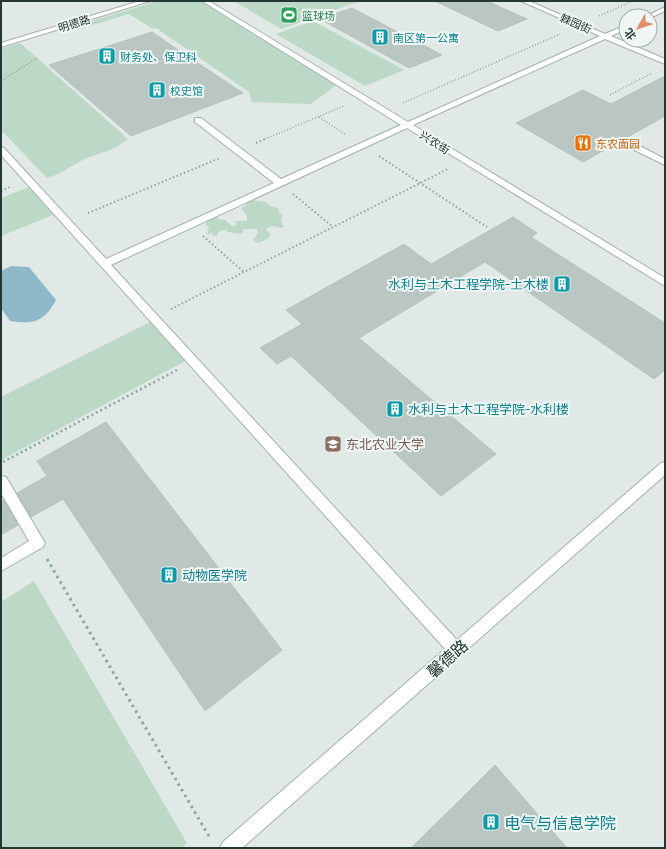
<svg xmlns="http://www.w3.org/2000/svg" width="666" height="849" font-family="Barlow,'Noto Sans SC',sans-serif">
<rect width="100%" height="100%" fill="#e0e9e6"/>
<!-- green -->
<g fill="#bcd8c6">
<path d="M158 1H205L339 83 311 104 252 102 249 92 156 28 153 29 129 14 80 29 76 26Z"/>
<path d="M234 1H360L281 29Z"/>
<path d="M313 21 404 70 365 86 276 34Z"/>
<path d="M20 43 128 139C112 152 101 152 83 160 70 166 62 174 47 178L1 130V49Z"/>
<path d="M29 187 53 215 1 236V198Z"/>
<path d="M253 200 267 202 269 205 279 209 278 212 282 214 281 221 284 227C276 229 275 223 266 229L271 235 266 240 258 243 253 240 258 233 257 229H244L242 234 228 232 226 229 218 232V235L213 236 212 233 207 235 209 226H206V220L216 215 218 219 225 220 233 227 237 224 235 221H247V215L241 208 247 205 246 202Z"/>
<path d="M150 322 185 361 1 460V397Z"/>
<path d="M34 581 187 843 181 848H1V602Z"/>
</g>
<!-- water -->
<path fill="#8fb9c8" d="M11 266 29 267 56 300C44 321 35 325 10 321L1 308V271Z"/>
<!-- building -->
<g fill="#b9c6c2" stroke="#b4c2bd">
<path d="M435 1H487L527 19 498 31Z"/>
<path d="M352 8 442 55 409 68 320 19Z"/>
<path d="M152 32 178 50 243 93 131 136 49 65Z"/>
<path d="M665 76V116L583 162 516 123 583 90 611 104Z"/>
<path d="M513 217 537 233 531 237 665 323V370L654 379 485 262 359 338 496 454 441 496 291 356 277 364 260 348 302 324 286 310 404 244 431 264Z"/>
<path d="M106 422 282 650 205 711 63 499 31 517 17 493 47 476 37 461Z"/>
<path d="M4 500 18 525 1 535V502Z"/>
<path d="M495 765 567 848H411L463 797Z"/>
</g>
<g fill="none" stroke-linecap="round" stroke-linejoin="round">
<!-- minor casing -->
<g stroke="#a4b0ad" stroke-width="2">
<g id="minor">
<path d="M140 1H150L1 47V43Z"/>
<path d="M202 1H209L408 122 600 36 521 1H529L605 34 626 25V29L611 36 665 59V64L605 39 413 125 665 278V286L407 128 111 265 457 640 661 463 665 462V475L242 848H220L223 842 445 649 1 155V147L4 148 106 259 274 183 195 122V118H201L281 179 401 125Z"/>
<path d="M665 7V11L652 17 647 16Z"/>
<path d="M628 143H634L665 159V165L628 147Z"/>
<path d="M1 476 6 477 45 543 43 547 1 571V558L29 541 1 493Z"/>
</g>
</g>
<!-- path-far3 -->
<g stroke="#85a9a1" stroke-width="1.5" stroke-dasharray="1 2" stroke-linecap="butt">
<path d="M599 16 633 1"/>
<path d="M1 81 37 58"/>
<path d="M610 95 652 73"/>
<path d="M403 103 560 34"/>
<path d="M319 117 346 135"/>
<path d="M265 139 344 106"/>
</g>
<!-- path-far2 -->
<g stroke="#85a9a1" stroke-width="2" stroke-dasharray="1.5 2.5" stroke-linecap="butt">
<path d="M256 143 267 138"/>
<path d="M379 156 487 227"/>
<path d="M1 191 12 186"/>
<path d="M293 194 333 227"/>
<path d="M88 213 220 158"/>
<path d="M203 236 245 273"/>
<path d="M171 309 448 169"/>
</g>
<!-- path-far1 -->
<path stroke="#85a9a1" stroke-width="2.5" stroke-dasharray="2 3" stroke-linecap="butt" d="M3 462 177 370"/>
<!-- path -->
<path stroke="#85a9a1" stroke-width="3" stroke-dasharray="2.5 4" stroke-linecap="butt" d="M47 559 210 838"/>
<!-- minor -->
<use href="#minor" fill="#fff" fill-rule="evenodd"/>
</g>
<!-- icons -->
<defs>
<g id="stadium-square" transform="scale(0.9)"><rect x="-9" y="-9" width="18" height="18" rx="4" fill="#2e9e5b" stroke="#f0f6f4"/><path d="M0-5a6.5 5 0 1 0 0 10a6.5 5 0 1 0 0-10ZM-3.5-1.8h7v3.6h-7Z" fill="#fff"/></g>
<g id="building-square" transform="scale(0.9)"><rect x="-9" y="-9" width="18" height="18" rx="4" fill="#0f9aa8" stroke="#f0f6f4"/><path d="M-4-6H4V6H1V3H-1V6H-4ZM-2.5-4.3h1.7v1.8h-1.7ZM.8-4.3h1.7v1.8H.8ZM-2.5-1h1.7V.8h-1.7ZM.8-1h1.7V.8H.8Z" fill="#fff"/></g>
<g id="restaurant-square" transform="scale(0.9)"><rect x="-9" y="-9" width="18" height="18" rx="4" fill="#e8710a" stroke="#f0f6f4"/><path d="M-5-6h1v4h1v-4h1v4h1v-4h1v5L-1.5 .5V6h-2V.5L-5-1ZM5-6V6H3V1.5H1.5Q1.5-4 5-6Z" fill="#fff"/></g>
<g id="university-square" transform="scale(0.9)"><rect x="-9" y="-9" width="18" height="18" rx="4" fill="#8d6e63" stroke="#f0f6f4"/><path d="M0-5L7-2L0 1L-7-2ZM-4 1L0 2.5L4 1V4Q0 6-4 4Z" fill="#fff"/></g>
</defs>
<g fill-rule="evenodd">
<use href="#stadium-square" x="289" y="15"/>
<use href="#building-square" x="380" y="37"/>
<use href="#building-square" x="107" y="56"/>
<use href="#building-square" x="157" y="90"/>
<use href="#restaurant-square" x="583" y="143"/>
<use href="#building-square" x="562" y="284"/>
<use href="#building-square" x="395" y="409"/>
<use href="#university-square" x="333" y="444"/>
<use href="#building-square" x="169" y="575"/>
<use href="#building-square" x="491" y="822"/>
</g>
<g text-anchor="middle" dominant-baseline="central" stroke-width="4" stroke-linejoin="round" paint-order="stroke">
<!-- far-leisure labels -->
<g font-size="11" fill="#27864d" stroke="#f0f6f4" text-anchor="start">
<text x="302" y="15">篮球场</text>
</g>
<!-- far-street labels -->
<g font-size="11" fill="#233734" stroke="#f0f6f4">
<text transform="translate(74 23) rotate(-17)">明德路</text>
<text transform="translate(576 23) rotate(24)">棘园街</text>
<text transform="translate(435 142) rotate(32)">兴农街</text>
</g>
<!-- far-culture labels -->
<g font-size="11" fill="#0d838f" stroke="#f0f6f4" text-anchor="start">
<text x="393" y="37">南区第一公寓</text>
<text x="120" y="56">财务处、保卫科</text>
<text x="170" y="90">校史馆</text>
</g>
<!-- far-food labels -->
<g font-size="11" fill="#c56008" stroke="#f0f6f4" text-anchor="start">
<text x="596" y="143">东农面园</text>
</g>
<!-- culture labels -->
<g font-size="13" fill="#0d838f" stroke="#f0f6f4" text-anchor="start">
<text x="549" y="284" text-anchor="end">水利与土木工程学院-土木楼</text>
<text x="408" y="409">水利与土木工程学院-水利楼</text>
<text x="182" y="575">动物医学院</text>
</g>
<!-- education labels -->
<g font-size="13" fill="#785e54" stroke="#f0f6f4" text-anchor="start">
<text x="346" y="444">东北农业大学</text>
</g>
<!-- near-street labels -->
<g font-size="16" fill="#233734" stroke="#f0f6f4">
<text transform="translate(447 658) rotate(-41)">馨德路</text>
</g>
<!-- near-culture labels -->
<g font-size="16" fill="#0d838f" stroke="#f0f6f4" text-anchor="start">
<text x="504" y="822">电气与信息学院</text>
</g>
</g>
<!-- border -->
<rect width="666" height="849" fill="none" stroke="#233734" stroke-width="4"/>
<!-- north arrow -->
<g transform="translate(638 28) rotate(231)"><circle r="19" fill="#f0f6f4" stroke="#9eaaa7"/>
<path d="M0-3L7 15L0 10L-7 15Z" fill="#e09167"/>
<text y="-6" font-size="11" font-weight="bold" text-anchor="middle" fill="#233734">北</text>
</g>
</svg>
